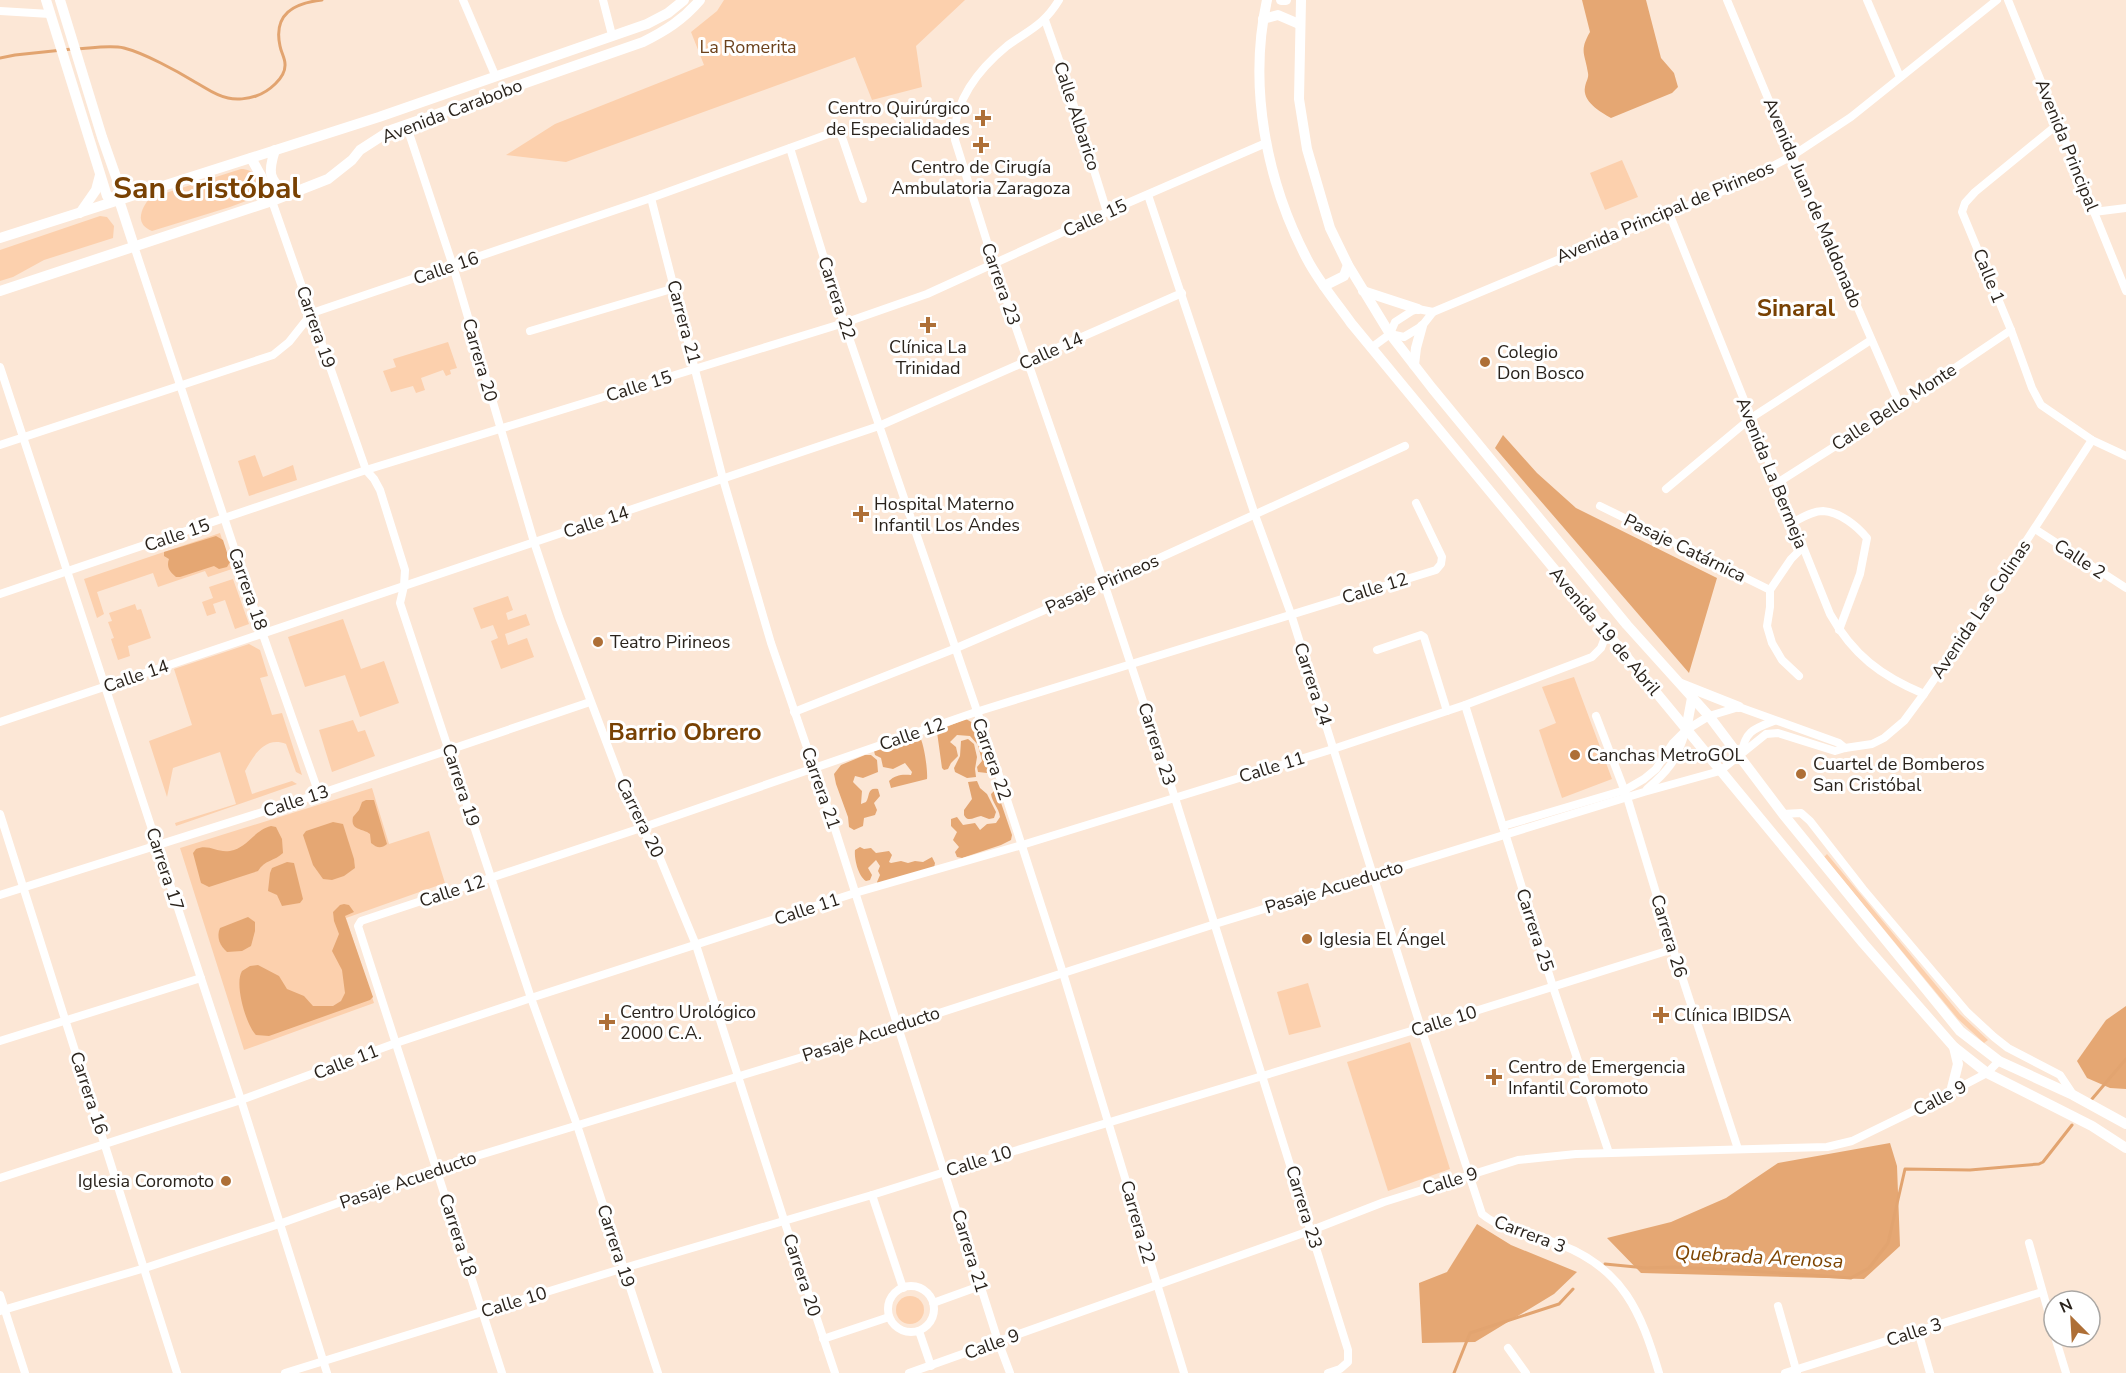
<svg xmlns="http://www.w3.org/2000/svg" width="2126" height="1373" font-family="'Nunito Sans',sans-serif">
<rect width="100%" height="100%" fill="#fce7d6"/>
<!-- green -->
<g fill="#fcd0ad">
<path d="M724 0H965L916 46 922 87 872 100 855 57 566 162 506 155 555 124 704 65 691 32 717 11Z"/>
<path d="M1622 160 1638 197 1605 210 1590 173Z"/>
<path d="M241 169C255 169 264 182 259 196L230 207 152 231C135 225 140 209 150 198Z"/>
<path d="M100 216 107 217 114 226 113 238 44 260 13 277 0 281V250Z"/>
<path d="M448 342 457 368 450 370 451 374 446 376 443 370 421 378 425 390 416 393 413 386 391 392 383 371 396 367 393 359Z"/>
<path d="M255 455 263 477 293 465 297 480 249 496 238 461Z"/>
<path d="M220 533 232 569 208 577 205 571 158 587 153 573 97 592 104 614 97 618 84 579Z"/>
<path d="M233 579 249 624 235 629 225 600 213 604 216 613 207 616 202 602 213 598 209 587Z"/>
<path d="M508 596 513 610 506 613 508 620 526 614 530 625 505 634 508 645 527 638 534 657 501 669 491 641 498 638 493 625 481 629 473 608Z"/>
<path d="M135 604 137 610 141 609 151 638 128 646 130 656 118 660 111 639 114 638 108 622 112 621 109 613Z"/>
<path d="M343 619 361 669 384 661 399 703 360 717 345 675 305 687 288 637Z"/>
<path d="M249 644 260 650 268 676 260 678 272 715 282 713 302 775 296 772 286 744C265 736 254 755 245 771L252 794 292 781 297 784 176 826 175 823 236 804 220 752 173 768 167 797 149 741 192 725 174 669Z"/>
<path d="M1574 677 1612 779 1562 798 1539 730 1556 723 1542 687Z"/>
<path d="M353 720 358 732 365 730 375 756 332 772 319 730Z"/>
<path d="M372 788 389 844 429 831 445 883 346 918 374 1003 244 1050 180 848Z"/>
<path d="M1827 854 1960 1014 1988 1040 1984 1043 1958 1019 1824 857Z"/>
<path d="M1308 983 1321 1027 1289 1035 1277 992Z"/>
<path d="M1410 1042 1450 1169 1388 1191 1347 1062Z"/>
<circle cx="910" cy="1310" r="14"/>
</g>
<!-- forest -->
<g fill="#e5a773">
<path d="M1582 0H1646L1661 58 1674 73 1678 87 1672 93 1611 118C1600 112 1582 101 1585 87 1586 81 1589 78 1588 73 1585 53 1579 51 1590 32Z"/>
<path d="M1503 435 1537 473 1576 508 1717 578 1689 673 1495 448Z"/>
<path d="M216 536 223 540 230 562 227 567 219 569 214 566 180 577H176C170 572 166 567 169 559L164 556V552Z"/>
<path d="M966 719 973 723 990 769 987 773 978 772 977 767 982 761 978 745 970 736 957 735 950 742 956 747 958 756 951 763 948 769 944 770 942 768 937 732 939 730Z"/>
<path d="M919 736C924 741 928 772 927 779L891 788 889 781C895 775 902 774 911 775L912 772 905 763 893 769 883 767 881 758 875 755 874 751Z"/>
<path d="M865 755H871L877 760 878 772 863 778 855 776 853 782 862 791 861 804 866 802C870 796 867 787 878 789L880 796 874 803 877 810 875 815 864 818 863 826 854 830 849 827 848 817 836 784 834 774 841 765Z"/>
<path d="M994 791 998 794 1012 835 1011 840 1001 845 962 858 957 857 955 852 959 847 953 840 957 832 951 826V819L957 817 963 825 975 823 980 830 987 824 996 823 1000 817C999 808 992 802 991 794Z"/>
<path d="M366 800H374L387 844C381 849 377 848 371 843L370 834C363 828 350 831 353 817L359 810 362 802Z"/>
<path d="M333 822 343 824 354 859 355 868 344 876 332 880 323 879 313 865 303 835 306 831Z"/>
<path d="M271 826 276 827 282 839 283 853C275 861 264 860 258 871L209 887 201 883 193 853 196 849C210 843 218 855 234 850 249 845 255 830 271 826Z"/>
<path d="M860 847 864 849 871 848 876 853 889 851 892 855 889 862 891 863 901 861 908 863 915 861 923 862 932 857 935 863 934 868 878 884 877 882 880 875 878 871 880 866 876 860 868 868 872 875 870 880 866 881C858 876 854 858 855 850Z"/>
<path d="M287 862 294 863 303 899 300 903 282 906 277 895 268 891 270 873 272 868Z"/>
<path d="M344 904 349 905 354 912 345 916 373 997 370 1000 269 1036 256 1035C246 1025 234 984 242 971L250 966 258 965 279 976 287 989 304 996 313 1006H333L341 1001 345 993 342 970 332 951 339 934 334 921 333 912 340 905Z"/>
<path d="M248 917 255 922V931L251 946 242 951 227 952C220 946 216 937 220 928Z"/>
<path d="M2126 1006V1089L2110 1088 2087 1078 2077 1061 2106 1020Z"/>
<path d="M1890 1143 1897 1166 1900 1246 1864 1279 1641 1273 1607 1238 1671 1222 1726 1198 1778 1163Z"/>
<path d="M1477 1224 1511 1245 1577 1272 1554 1294 1475 1342 1422 1343 1419 1283 1447 1272Z"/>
</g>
<!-- water -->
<g fill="#e2a470">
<path d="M968 739 974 744 977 757 975 769 976 777 967 778 955 772 954 768 960 756 961 741Z"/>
<path d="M977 781 980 788 987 794 996 812 994 818 989 819 981 816C974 817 968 823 964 815V810L972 799 968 782Z"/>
</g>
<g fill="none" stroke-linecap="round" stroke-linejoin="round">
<!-- stream -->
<g stroke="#e2a470" stroke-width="3">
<path d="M78 49C93 48 110 45 124 48 144 53 177 71 195 82 206 88 216 96 228 98 236 100 248 99 256 96 268 92 286 78 285 64 285 58 281 52 280 46 273 14 294 3 322 0"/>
<path d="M0 58 15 55 72 49"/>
<path d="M2092 1099 2126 1059"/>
<path d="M1605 1264 1646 1268 1674 1267 1737 1270 1851 1278 1869 1268 1888 1243 1905 1169 1970 1170 2039 1164 2043 1162 2072 1125"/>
<path d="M1454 1373 1470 1333 1559 1304 1573 1289"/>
</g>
<!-- street -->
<g stroke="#fff" stroke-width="8">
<path d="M463 0 495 75"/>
<path d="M603 0 612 35"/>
<path d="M1059 0C1044 25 1029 30 1007 46 979 69 952 102 955 140L994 264 1104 583 1175 798 1348 1350V1362L1340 1369 1328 1373"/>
<path d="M1727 0 1792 156 1900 405"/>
<path d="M1867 0 1900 77"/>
<path d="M2008 0 2126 291"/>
<path d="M0 11 50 14"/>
<path d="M1045 20 1063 71 1107 212"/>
<path d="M406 124 453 266 534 542 559 617 632 810 641 828 657 851 696 945 784 1220 835 1373"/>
<path d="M2058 124 1975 192 1965 203 1962 212 2011 330 2032 388 2041 405 2092 440 2126 456"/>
<path d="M790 148 844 323 1000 778 1063 973 1184 1373"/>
<path d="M1148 195 1255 515 1291 614 1421 1028 1482 1214C1504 1232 1533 1234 1559 1244 1623 1268 1641 1312 1659 1373"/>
<path d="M651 198 723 479 771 643 834 826 998 1341 1010 1373"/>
<path d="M272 201 366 470 374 479 380 490 405 570 404 586 400 603 531 998 577 1125 658 1373"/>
<path d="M2094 212 2126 208"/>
<path d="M1669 213 1830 614C1853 655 1881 676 1924 694"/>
<path d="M134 246 262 632 319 794"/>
<path d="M530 331 675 288"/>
<path d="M1390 334 1404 337 1422 326 1433 312 1730 188 1792 156 1851 117 1997 0"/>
<path d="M1371 348 1390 334 1395 322 1412 311 1418 309 1433 312"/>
<path d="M0 367 241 1100 327 1373"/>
<path d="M0 445 273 355 289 342 312 313 651 198 834 132 840 134 843 140 863 199"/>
<path d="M1777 483 1900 405 2011 330"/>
<path d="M1666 489 1751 418 1871 340"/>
<path d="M1600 506 1770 590"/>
<path d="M1792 523C1801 518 1812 511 1823 511 1840 512 1857 526 1867 538L1860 574 1839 630"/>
<path d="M2035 529 2126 588"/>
<path d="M0 594 366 470 844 323 927 294 1107 212 1266 143"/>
<path d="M1377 650 1421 635 1424 637 1447 711"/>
<path d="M1799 676 1782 660 1772 643 1767 626 1770 607V590L1791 559 1802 548"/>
<path d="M1465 705 1553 987 1609 1153"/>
<path d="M794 712 954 649 1054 606 1405 446"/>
<path d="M1596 716 1627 797 1673 949 1738 1149"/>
<path d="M0 722 879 426 1182 293"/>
<path d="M1741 755C1745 732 1752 729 1774 721"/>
<path d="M1647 789C1668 771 1676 761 1685 733"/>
<path d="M0 814 177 1373"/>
<path d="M1783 814 1801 813 1810 821 1863 889 1967 1012 1994 1037 2008 1048 2060 1075 2072 1093"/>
<path d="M1503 826 1625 790 1644 779 1656 769 1673 743 1686 730 1709 716 1739 707 1839 743 1845 748"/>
<path d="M0 895 319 794 590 702"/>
<path d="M0 1041 201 978"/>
<path d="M0 1178 241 1100 396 1043 531 998 855 893 1022 845 1333 749 1465 705 1592 657 1601 648 1606 635"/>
<path d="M872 1195 903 1288"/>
<path d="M2029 1243 2054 1332"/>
<circle cx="911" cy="1309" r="23"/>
<path d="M0 1295 25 1373"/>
<path d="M933 1303 980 1286"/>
<path d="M1778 1306 1797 1373"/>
<path d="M0 1311 145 1268 279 1224 437 1168 809 1055 1215 924 1644 792 1720 771 1766 734 1778 733 1835 751 1845 748 1872 744 1884 738 1904 721 1924 694 1971 626 2092 440"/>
<path d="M919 1331 931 1366"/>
<path d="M1918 1331 1930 1373"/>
<path d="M2055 1337 2066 1373"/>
<path d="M823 1339 889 1317"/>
<path d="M1508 1348 1526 1373"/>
<path d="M285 1373 624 1268 872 1195 945 1172 1421 1028 1673 949"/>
<path d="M502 1373 358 926 361 921 641 828 976 712 1436 570 1441 564 1442 557 1416 503"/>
<path d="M909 1373 1312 1230 1384 1202 1518 1160 1576 1154 1827 1147 1852 1141 1930 1103 1987 1073 1999 1061"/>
<path d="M1785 1373 2042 1292"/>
</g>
<!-- secondary -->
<g stroke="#fff" stroke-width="10">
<path d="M46 0 107 196 119 200"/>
<path d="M60 0 102 137 121 191 119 200"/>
<path d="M1267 0C1248 86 1266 181 1307 259 1319 282 1336 302 1351 323L1863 943 1954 1047 1987 1073 2092 1126 2126 1148"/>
<path d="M1281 0H1286"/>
<path d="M1301 0 1299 99 1307 149 1330 228 1348 265 1390 334 1432 388 1627 625 1709 716 1783 814 1960 1031 1999 1061 2073 1095 2126 1124"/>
<path d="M1263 19 1278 15 1299 24"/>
<path d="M275 150C268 172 268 179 287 195"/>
<path d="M251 158 261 176 272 201"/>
<path d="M119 200 134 246"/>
<path d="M80 213 96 190 100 175"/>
<path d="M0 238 379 117 647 24 668 13 684 0"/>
<path d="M1324 286 1344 276 1348 265"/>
<path d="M0 291 272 201 328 179 352 160 360 150 391 130 643 42C665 31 683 20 700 0"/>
<path d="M1363 291 1418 309"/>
<path d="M1414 365 1416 348 1422 326"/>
<path d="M1681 684 1739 707"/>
<path d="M1686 730 1692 698"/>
<path d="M1951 1092 1958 1064 1954 1047"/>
</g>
</g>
<!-- markers -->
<g fill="#ae6f36" stroke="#fff" stroke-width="2">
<path d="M980 109h6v6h6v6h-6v6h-6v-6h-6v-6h6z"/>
<path d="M978 136h6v6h6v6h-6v6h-6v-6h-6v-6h6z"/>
<path d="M925 316h6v6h6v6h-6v6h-6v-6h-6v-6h6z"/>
<circle cx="1485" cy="362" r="6"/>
<path d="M858 505h6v6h6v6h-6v6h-6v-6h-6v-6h6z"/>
<circle cx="598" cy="642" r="6"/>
<circle cx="1575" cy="755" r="6"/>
<circle cx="1801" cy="774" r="6"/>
<circle cx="1307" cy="939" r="6"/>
<path d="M1658 1006h6v6h6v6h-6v6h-6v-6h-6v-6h6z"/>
<path d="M604 1013h6v6h6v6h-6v6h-6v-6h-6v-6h6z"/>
<path d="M1491 1068h6v6h6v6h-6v6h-6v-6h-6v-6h6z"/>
<circle cx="226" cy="1181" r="6"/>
</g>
<g text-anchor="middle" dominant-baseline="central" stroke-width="6" stroke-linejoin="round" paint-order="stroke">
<!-- park labels -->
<g font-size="18" fill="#6c421c" stroke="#fff">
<text x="748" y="47">La Romerita</text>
</g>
<!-- poi labels -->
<g font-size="18" fill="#2a231c" stroke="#fff" text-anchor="start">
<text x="970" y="108" text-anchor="end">Centro Quirúrgico<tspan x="970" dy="21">de Especialidades</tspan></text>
<text x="981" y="167" text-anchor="middle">Centro de Cirugía<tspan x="981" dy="21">Ambulatoria Zaragoza</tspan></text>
<text x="928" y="347" text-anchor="middle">Clínica La<tspan x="928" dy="21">Trinidad</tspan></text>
<text x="1497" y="352">Colegio<tspan x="1497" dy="21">Don Bosco</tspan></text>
<text x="874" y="504">Hospital Materno<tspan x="874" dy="21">Infantil Los Andes</tspan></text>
<text x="610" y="642">Teatro Pirineos</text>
<text x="1587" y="755">Canchas MetroGOL</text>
<text x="1813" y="764">Cuartel de Bomberos<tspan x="1813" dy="21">San Cristóbal</tspan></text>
<text x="1319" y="939">Iglesia El Ángel</text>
<text x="620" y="1012">Centro Urológico<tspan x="620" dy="21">2000 C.A.</tspan></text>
<text x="1674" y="1015">Clínica IBIDSA</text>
<text x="1508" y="1067">Centro de Emergencia<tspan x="1508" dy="21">Infantil Coromoto</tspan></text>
<text x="214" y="1181" text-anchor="end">Iglesia Coromoto</text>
</g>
<!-- street labels -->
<g font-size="18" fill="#2a231c" stroke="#fff">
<text transform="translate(452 111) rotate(-21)">Avenida Carabobo</text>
<text transform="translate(1077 116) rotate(72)">Calle Albarico</text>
<text transform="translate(2067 145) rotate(68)">Avenida Principal</text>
<text transform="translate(1813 203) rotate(67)">Avenida Juan de Maldonado</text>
<text transform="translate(1665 212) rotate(-23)">Avenida Principal de Pirineos</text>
<text transform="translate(1095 218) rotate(-24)">Calle 15</text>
<text transform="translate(446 268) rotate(-19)">Calle 16</text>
<text transform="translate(1989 276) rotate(68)">Calle 1</text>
<text transform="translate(1001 284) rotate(71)">Carrera 23</text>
<text transform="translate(837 298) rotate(72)">Carrera 22</text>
<text transform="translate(684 322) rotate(75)">Carrera 21</text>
<text transform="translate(316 327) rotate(71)">Carrera 19</text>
<text transform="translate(1051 351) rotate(-24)">Calle 14</text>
<text transform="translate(480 360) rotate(74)">Carrera 20</text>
<text transform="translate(639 386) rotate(-17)">Calle 15</text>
<text transform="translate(1894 407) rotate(-33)">Calle Bello Monte</text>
<text transform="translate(1772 473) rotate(68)">Avenida La Bermeja</text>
<text transform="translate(596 522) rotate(-18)">Calle 14</text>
<text transform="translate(177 535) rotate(-19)">Calle 15</text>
<text transform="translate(1685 548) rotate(26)">Pasaje Catárnica</text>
<text transform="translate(2080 559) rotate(33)">Calle 2</text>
<text transform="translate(1102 584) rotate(-24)">Pasaje Pirineos</text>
<text transform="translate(1375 588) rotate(-17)">Calle 12</text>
<text transform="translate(248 589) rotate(71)">Carrera 18</text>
<text transform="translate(1981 609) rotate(-56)">Avenida Las Colinas</text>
<text transform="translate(1605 631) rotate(50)">Avenida 19 de Abril</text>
<text transform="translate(136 676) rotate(-19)">Calle 14</text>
<text transform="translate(1313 684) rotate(72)">Carrera 24</text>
<text transform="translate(912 734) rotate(-19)">Calle 12</text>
<text transform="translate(1157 744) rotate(72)">Carrera 23</text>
<text transform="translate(992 759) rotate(71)">Carrera 22</text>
<text transform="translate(1272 767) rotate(-17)">Calle 11</text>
<text transform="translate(461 785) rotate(72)">Carrera 19</text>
<text transform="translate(821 788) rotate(71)">Carrera 21</text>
<text transform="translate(296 801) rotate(-18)">Calle 13</text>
<text transform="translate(640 818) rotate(64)">Carrera 20</text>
<text transform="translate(165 869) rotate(72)">Carrera 17</text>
<text transform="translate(1334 887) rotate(-17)">Pasaje Acueducto</text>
<text transform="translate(452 891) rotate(-18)">Calle 12</text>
<text transform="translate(807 909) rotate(-18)">Calle 11</text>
<text transform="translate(1535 930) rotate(72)">Carrera 25</text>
<text transform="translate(1669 936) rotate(73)">Carrera 26</text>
<text transform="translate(1444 1021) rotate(-17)">Calle 10</text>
<text transform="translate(871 1034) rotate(-18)">Pasaje Acueducto</text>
<text transform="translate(346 1062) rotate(-21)">Calle 11</text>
<text transform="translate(89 1093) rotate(72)">Carrera 16</text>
<text transform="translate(1940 1098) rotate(-27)">Calle 9</text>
<text transform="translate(979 1161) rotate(-17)">Calle 10</text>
<text transform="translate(408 1180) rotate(-19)">Pasaje Acueducto</text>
<text transform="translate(1450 1181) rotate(-17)">Calle 9</text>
<text transform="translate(1304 1207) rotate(73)">Carrera 23</text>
<text transform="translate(1138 1222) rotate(74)">Carrera 22</text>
<text transform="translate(1530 1234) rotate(21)">Carrera 3</text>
<text transform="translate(458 1235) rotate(72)">Carrera 18</text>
<text transform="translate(616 1246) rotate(72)">Carrera 19</text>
<text transform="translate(970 1251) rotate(73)">Carrera 21</text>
<text transform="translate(802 1275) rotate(72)">Carrera 20</text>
<text transform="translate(514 1302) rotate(-17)">Calle 10</text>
<text transform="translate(1914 1332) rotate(-18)">Calle 3</text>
<text transform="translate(992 1344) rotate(-20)">Calle 9</text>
</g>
<!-- water labels -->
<g font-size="20" font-style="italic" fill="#7e4502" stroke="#fff">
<text transform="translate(1759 1257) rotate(3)">Quebrada Arenosa</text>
</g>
<!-- district labels -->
<g font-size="24" font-weight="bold" fill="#784103" stroke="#fff">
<text x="1796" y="308">Sinaral</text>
<text x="685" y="732">Barrio Obrero</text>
</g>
<!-- town labels -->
<g font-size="30" font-weight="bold" fill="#784103" stroke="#fff">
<text x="207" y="188">San Cristóbal</text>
</g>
</g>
<!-- north arrow -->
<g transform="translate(2072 1319) rotate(336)"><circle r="28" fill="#ffffff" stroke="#aaa7a4" stroke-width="1.5"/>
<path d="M0-4.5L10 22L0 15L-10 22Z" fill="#ae6f36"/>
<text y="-9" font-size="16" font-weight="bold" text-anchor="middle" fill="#2a231c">N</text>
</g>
</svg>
